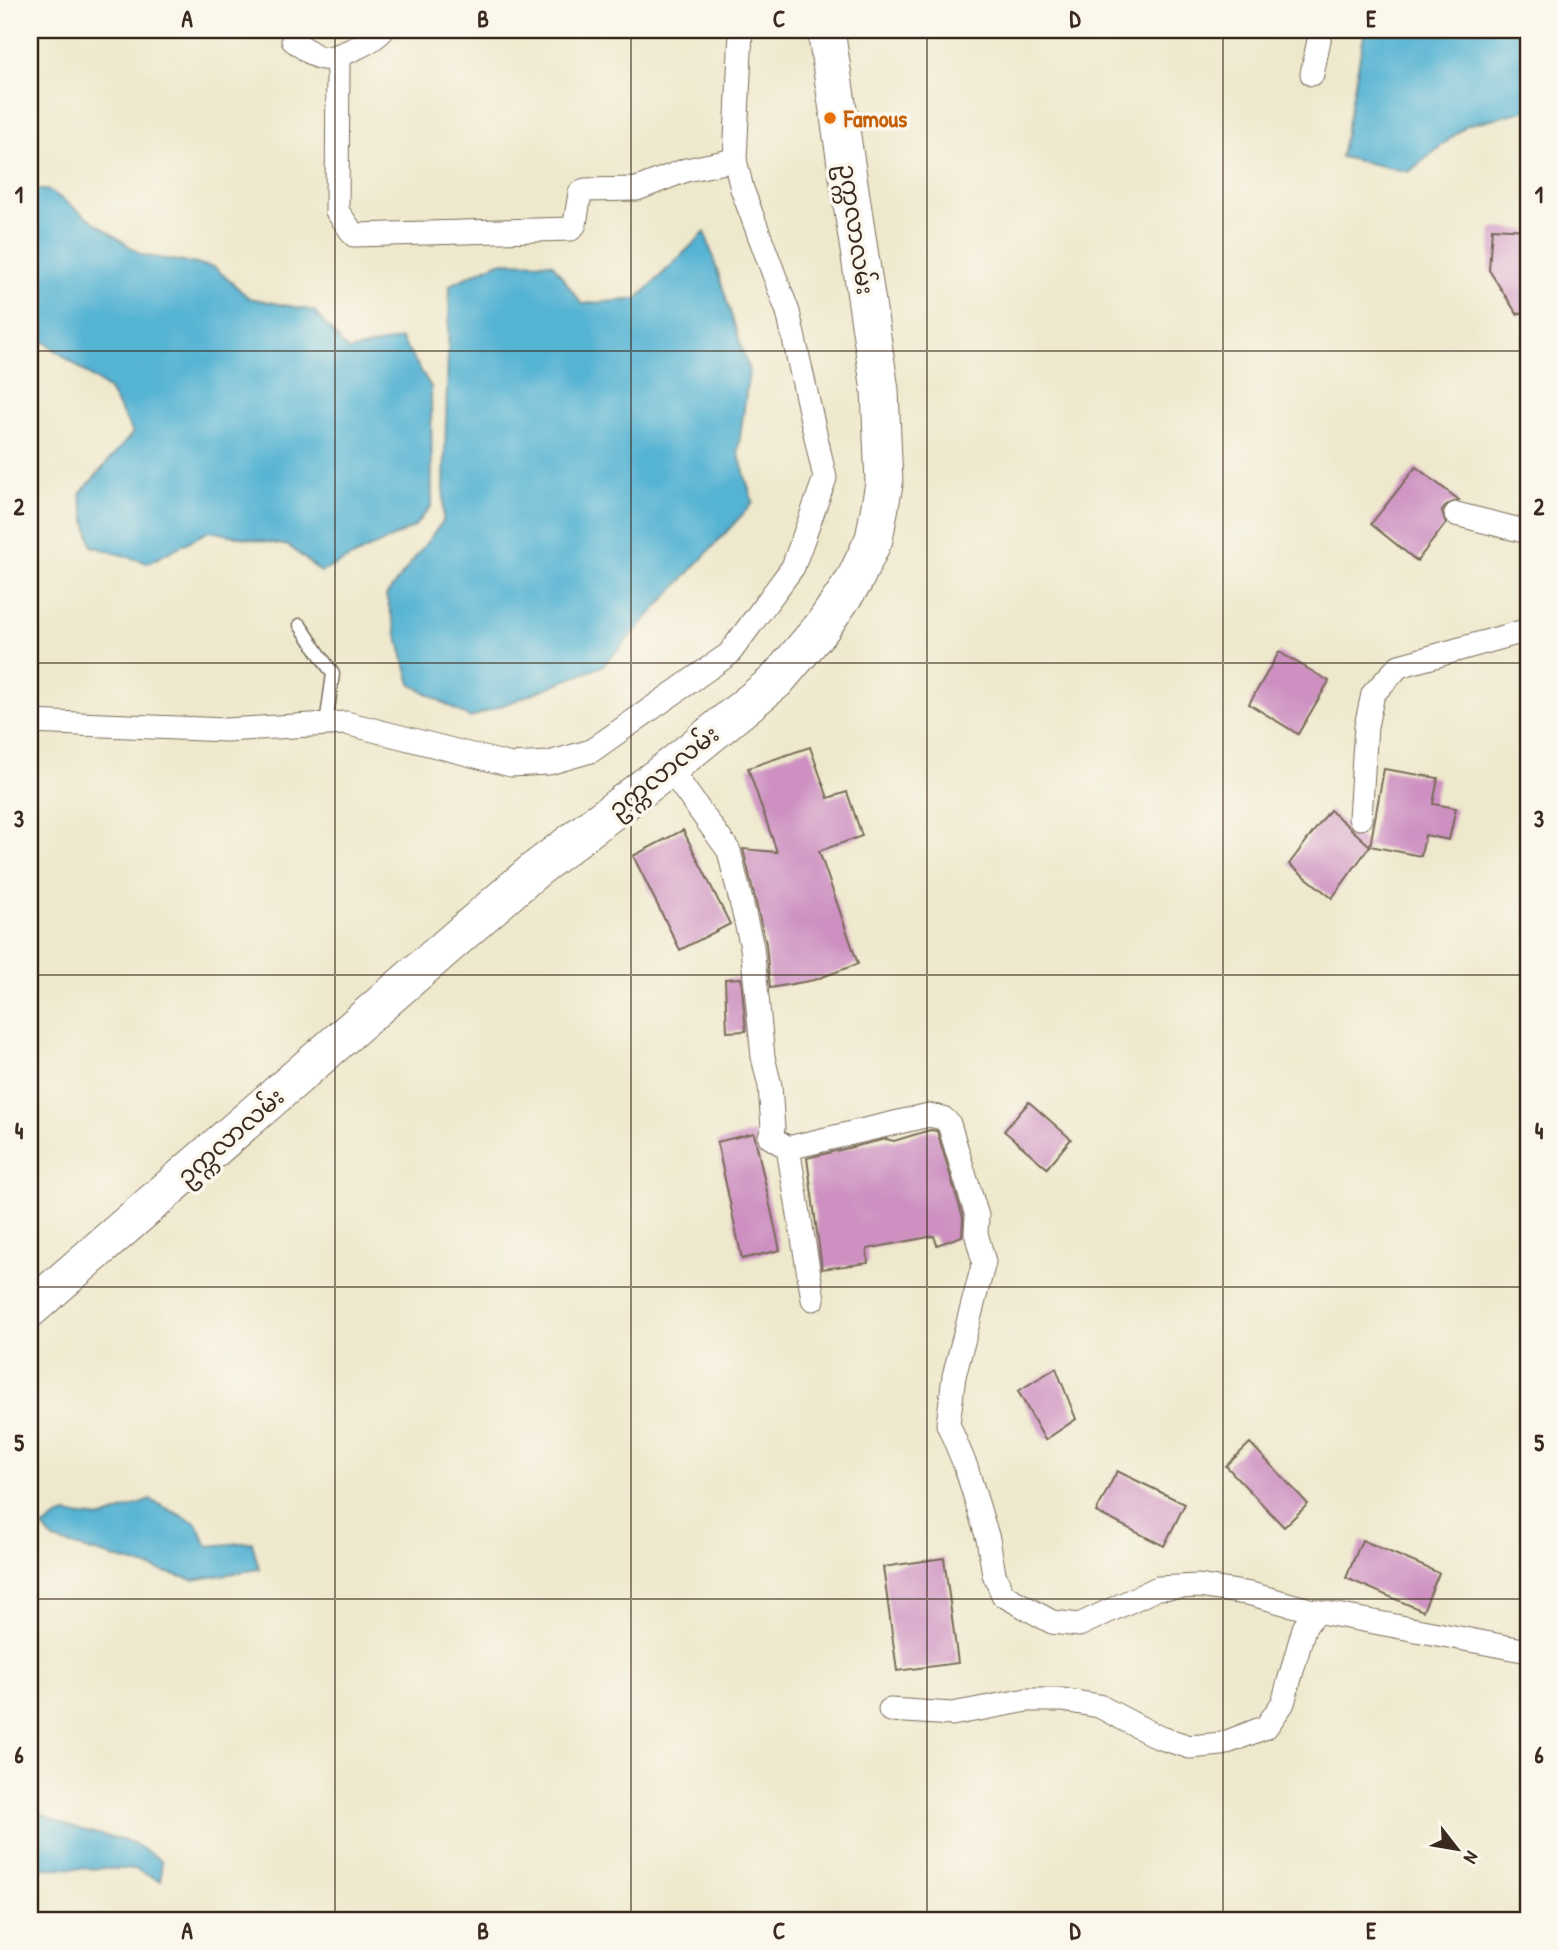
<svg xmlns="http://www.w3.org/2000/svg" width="1558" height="1950" font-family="'Patrick Hand','Noto Sans Myanmar',sans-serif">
<rect width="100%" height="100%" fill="#fbf7ec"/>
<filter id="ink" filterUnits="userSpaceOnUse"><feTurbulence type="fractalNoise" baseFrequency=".0143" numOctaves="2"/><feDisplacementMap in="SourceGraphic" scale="14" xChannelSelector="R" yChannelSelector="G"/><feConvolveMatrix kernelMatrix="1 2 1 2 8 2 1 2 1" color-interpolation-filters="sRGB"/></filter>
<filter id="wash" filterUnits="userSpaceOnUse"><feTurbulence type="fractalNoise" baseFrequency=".00686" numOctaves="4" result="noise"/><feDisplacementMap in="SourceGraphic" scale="28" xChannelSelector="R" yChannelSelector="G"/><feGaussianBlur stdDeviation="1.57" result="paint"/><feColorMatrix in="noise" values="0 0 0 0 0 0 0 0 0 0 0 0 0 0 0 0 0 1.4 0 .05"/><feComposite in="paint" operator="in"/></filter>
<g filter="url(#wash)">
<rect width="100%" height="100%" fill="#eee8cc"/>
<!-- water -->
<g fill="#55b3d3" stroke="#486e78" stroke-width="2">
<path d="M1365 30H1528V110L1467 125 1409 172 1341 157Z"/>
<path d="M30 188 50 191 142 255 214 267 249 298 314 311 348 351 401 339 431 387 432 505 414 527 321 572 289 546 209 531 148 563 92 546 80 494 133 433 109 390 30 331Z"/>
<path d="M705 232 749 371 738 452 753 503 603 666 470 718 411 684 386 596 443 521 450 285 499 262 552 263 582 304 637 299Z"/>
<path d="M150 1500 196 1523 207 1546 252 1542 259 1569 193 1580 53 1540 43 1527 64 1514 103 1518Z"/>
<path d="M30 1809 71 1827 133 1843 161 1860V1881L135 1869 43 1868 30 1872Z"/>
</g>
<g id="blocks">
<!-- building -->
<g fill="#cd90c1">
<path d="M1492 228 1528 230V311L1517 314 1489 270Z"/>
<path d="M1416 467 1459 500 1446 505 1442 511 1446 523 1417 561 1371 524Z"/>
<path d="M1279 652 1329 681 1298 734 1249 704Z"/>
<path d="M810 747 828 798 847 792 862 836 819 851 858 964 814 980 770 988 766 944 743 849 777 852 748 768Z"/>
<path d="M1384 769 1438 778 1433 804 1456 808 1449 840 1425 835 1421 856 1370 846Z"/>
<path d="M1330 810 1370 846 1332 898 1289 864Z"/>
<path d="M683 830 730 924 680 950 633 856Z"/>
<path d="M741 978 746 1031 727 1032 725 979Z"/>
<path d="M1029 1102 1071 1139 1047 1168 1004 1131Z"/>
<path d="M930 1130 937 1131 963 1218 962 1236 937 1245 934 1236 867 1249 868 1263 822 1269 807 1158 886 1139 894 1141Z"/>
<path d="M754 1133 780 1250 742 1259 717 1142Z"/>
<path d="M1056 1368 1076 1419 1045 1440 1018 1391Z"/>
<path d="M1250 1443 1308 1504 1284 1527 1226 1466Z"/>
<path d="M1117 1471 1185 1504 1164 1546 1096 1512Z"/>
<path d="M1362 1540 1439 1573 1423 1611 1346 1578Z"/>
<path d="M944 1558 958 1663 897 1671 883 1567Z"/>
</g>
</g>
</g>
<g filter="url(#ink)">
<use href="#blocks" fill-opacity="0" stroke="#7a6c5b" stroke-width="2"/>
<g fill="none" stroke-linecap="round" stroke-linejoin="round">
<!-- lane casing -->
<g stroke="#7a6c5b" stroke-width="15">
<path id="lane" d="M300 625 333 674 326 724"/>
</g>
<!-- street casing -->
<g stroke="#7a6c5b" stroke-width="25">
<g id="street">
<path d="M293 40C322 62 322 63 354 49 365 44 375 39 383 30"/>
<path d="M338 57 337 211 354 235 571 229 575 224 580 193 585 190 637 189 686 170 735 160"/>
<path d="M1312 74 1321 30"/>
<path d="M1456 514 1528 532"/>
<path d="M30 722 226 730 346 723 511 765 549 763 591 751 729 654 793 567 825 478 788 312 742 189 735 160 741 30"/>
<path d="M669 768 729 851 752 947 763 1057 770 1086 773 1128 770 1137 788 1148 929 1115 943 1118 949 1124 977 1216 976 1233 984 1262 954 1376 948 1424 966 1467 988 1539 994 1574 1003 1595 1052 1622 1079 1625 1158 1588 1198 1586 1251 1594 1310 1610 1528 1651"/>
<path d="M1360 818 1366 726 1373 694 1399 666 1528 630"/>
<path d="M788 1148 813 1299"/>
<path d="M890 1710 952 1714 1027 1700H1063L1099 1706 1158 1737 1190 1747 1222 1744 1266 1727 1283 1703 1304 1628 1316 1611"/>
</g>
</g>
<!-- primary casing -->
<g stroke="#7a6c5b" stroke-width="39">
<path id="primary" d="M30 1309 535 870 673 765 776 681 822 627 854 581 874 539 884 484 880 390 826 30"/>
</g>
<!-- lane -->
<use href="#lane" stroke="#fff" stroke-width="12"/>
<!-- street -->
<use href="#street" stroke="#fff" stroke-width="23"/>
<!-- primary -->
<use href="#primary" stroke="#fff" stroke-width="37"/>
</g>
</g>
<!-- grid -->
<path fill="none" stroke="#3b2a1e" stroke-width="2" stroke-opacity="0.55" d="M335 30V1920M631 30V1920M927 30V1920M1223 30V1920M30 351H1528M30 663H1528M30 975H1528M30 1287H1528M30 1599H1528"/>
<!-- markers -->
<circle fill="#e8710a" stroke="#fbf7ec" stroke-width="2.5" cx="830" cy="118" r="7"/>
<g text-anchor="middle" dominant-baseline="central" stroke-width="7" stroke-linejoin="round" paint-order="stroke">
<!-- food labels -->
<g font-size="24" font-weight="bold" fill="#c56008" stroke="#fbf7ec" text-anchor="start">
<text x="844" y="118">Famous</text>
</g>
<!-- street labels -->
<g font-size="24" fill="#3b2a1e" stroke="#fbf7ec">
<text transform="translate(857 229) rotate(82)">ဥက္ကလာလမ်း</text>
<text transform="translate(663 771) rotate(-38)">ဥက္ကလာလမ်း</text>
<text transform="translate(230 1136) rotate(-41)">ဥက္ကလာလမ်း</text>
</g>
</g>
<!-- margin -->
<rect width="1558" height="1950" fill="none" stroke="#fbf7ec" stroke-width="77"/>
<!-- north arrow -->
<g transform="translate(1457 1849) rotate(121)" stroke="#fbf7ec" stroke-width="5" paint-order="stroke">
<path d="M0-5L12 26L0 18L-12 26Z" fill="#3b2a1e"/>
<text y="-10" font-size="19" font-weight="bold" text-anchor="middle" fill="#3b2a1e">N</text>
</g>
<rect x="38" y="38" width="1482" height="1874" fill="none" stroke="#3b2a1e" stroke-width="2.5"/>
<g font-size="23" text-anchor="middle" font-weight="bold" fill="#3b2a1e">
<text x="187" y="27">A</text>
<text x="483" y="27">B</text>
<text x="779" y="27">C</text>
<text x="1075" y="27">D</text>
<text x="1371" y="27">E</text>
<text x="19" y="203">1</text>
<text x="1539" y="203">1</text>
<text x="19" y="515">2</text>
<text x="1539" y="515">2</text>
<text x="19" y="827">3</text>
<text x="1539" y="827">3</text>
<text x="19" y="1139">4</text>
<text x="1539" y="1139">4</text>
<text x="19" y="1451">5</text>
<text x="1539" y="1451">5</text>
<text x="19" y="1763">6</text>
<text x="1539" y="1763">6</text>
<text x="187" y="1939">A</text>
<text x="483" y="1939">B</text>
<text x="779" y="1939">C</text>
<text x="1075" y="1939">D</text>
<text x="1371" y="1939">E</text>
</g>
</svg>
